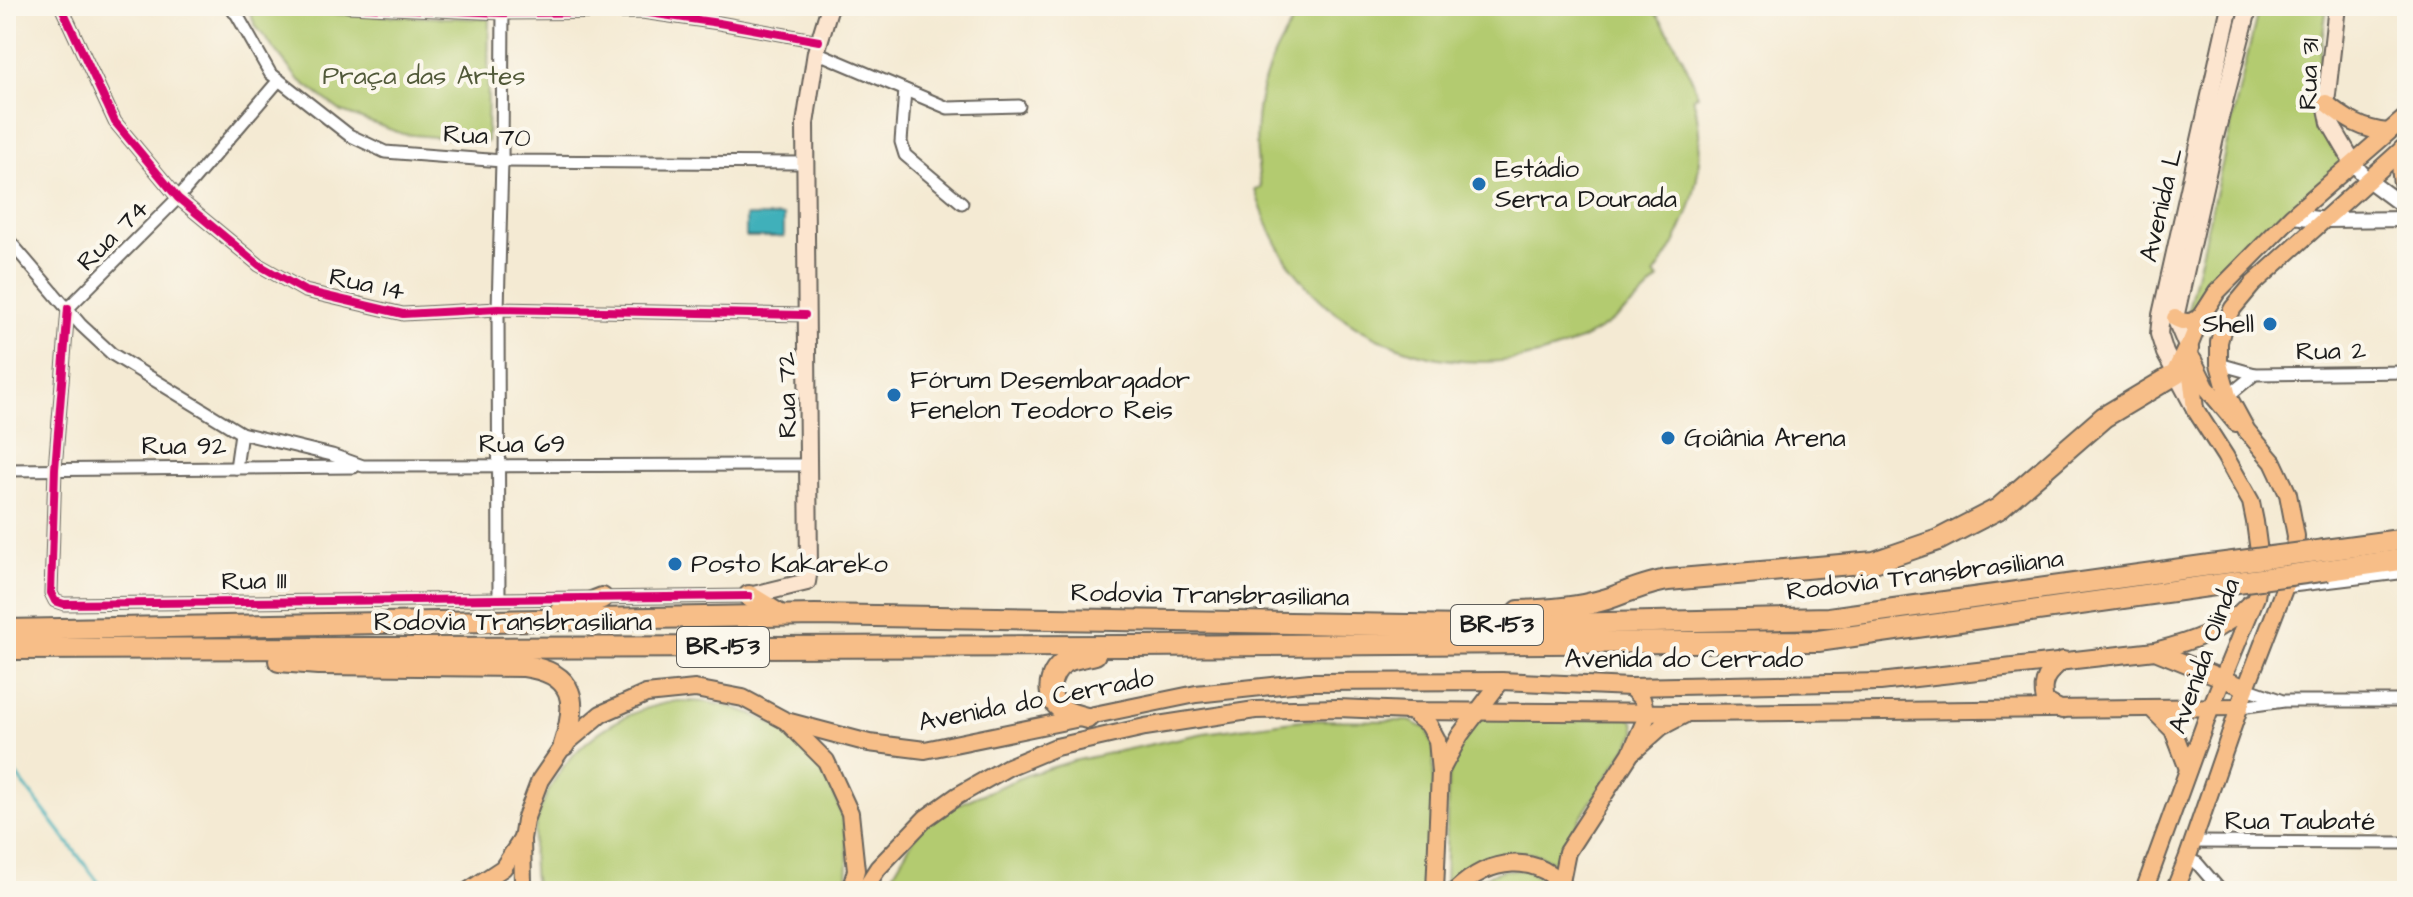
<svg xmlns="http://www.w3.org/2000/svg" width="2413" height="897" font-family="'Architects Daughter',sans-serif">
<rect width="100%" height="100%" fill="#fbf7ec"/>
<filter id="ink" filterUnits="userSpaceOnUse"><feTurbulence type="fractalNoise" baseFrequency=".0125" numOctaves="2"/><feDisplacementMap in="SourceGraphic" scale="16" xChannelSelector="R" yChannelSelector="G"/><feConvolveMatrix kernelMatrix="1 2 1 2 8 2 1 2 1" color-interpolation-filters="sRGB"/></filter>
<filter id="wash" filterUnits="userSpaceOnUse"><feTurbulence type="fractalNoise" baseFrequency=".006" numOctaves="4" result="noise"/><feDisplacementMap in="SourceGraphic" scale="32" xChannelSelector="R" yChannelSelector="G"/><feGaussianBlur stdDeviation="1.8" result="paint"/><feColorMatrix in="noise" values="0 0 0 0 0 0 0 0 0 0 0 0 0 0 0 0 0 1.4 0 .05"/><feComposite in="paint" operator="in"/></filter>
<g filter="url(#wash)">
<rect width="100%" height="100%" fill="#f4ead3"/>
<!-- green -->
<g fill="#b3cb70" stroke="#687446" stroke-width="2">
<path d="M1295 6H1650C1672 33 1686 62 1698 95L1693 97C1710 161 1693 222 1654 275L1659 279C1634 306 1606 330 1571 344 1472 386 1349 352 1288 262 1273 240 1263 215 1255 190L1261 188C1249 120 1259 69 1299 13Z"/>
<path d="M2259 6H2327C2322 45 2312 86 2325 124 2330 137 2339 150 2346 162L2220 273 2194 312 2188 310Z"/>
<path d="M264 12 489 19 487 142 403 134 342 112 298 79 255 25 250 13Z"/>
<path d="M677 701C788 698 860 782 846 891H536C516 795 585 715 677 701Z"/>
<path d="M1481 717H1629L1634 723 1636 733 1562 846 1555 864C1550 861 1544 857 1538 855 1505 845 1464 859 1445 886L1448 780C1454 750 1461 740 1481 717Z"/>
<path d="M1301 720 1410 721 1427 729 1434 748 1431 891H880L887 884 926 818 1027 775 1073 761 1204 733Z"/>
<path d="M1504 870H1526L1564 891H1465L1483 877Z"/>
</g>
<!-- water -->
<rect fill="#40b0ba" stroke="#2e666b" stroke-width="2" x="746" y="216" width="38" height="21"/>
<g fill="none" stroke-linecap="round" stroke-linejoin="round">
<!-- stream -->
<path stroke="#40b0ba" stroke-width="3" d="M6 761 105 891"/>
</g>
</g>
<g filter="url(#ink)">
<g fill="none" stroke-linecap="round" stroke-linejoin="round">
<!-- minor casing -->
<g stroke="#68645c" stroke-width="15">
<g id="minor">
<path d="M61 6 115 122 178 198 259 265 305 291 403 314 498 309 805 315"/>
<path d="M232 6 270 73 349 135 385 152 502 161 803 163"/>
<path d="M348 6 503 13 642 12 719 23 819 41"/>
<path d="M234 12 250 6"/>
<path d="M816 52 948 108 1019 106"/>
<path d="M905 90 901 142 905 155 962 203"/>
<path d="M6 237 81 325 112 354 241 433 332 455 363 466 808 465"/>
<path d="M68 308 55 469 51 593 55 601 64 604 749 596"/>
<path d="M68 308 178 198 279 80"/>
<path d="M2219 364 2255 374"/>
<path d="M2228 396 2255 374 2407 372"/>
<path d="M236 468 241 433"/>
<path d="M6 470 354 467"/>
<path d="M2284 587 2407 572"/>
<path d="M499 598 498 309 502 161 503 6"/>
<path d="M2246 688 2280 700"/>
<path d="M2240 707 2284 701H2407"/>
<path d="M2193 842 2407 843"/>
<path d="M2187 859 2197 863 2221 891"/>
</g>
</g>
<!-- tertiary casing -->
<g stroke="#68645c" stroke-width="18">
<g id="tertiary">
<path d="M2354 164 2368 180 2407 209"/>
<path d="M2292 216 2327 220 2407 219"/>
</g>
</g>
<!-- secondary casing -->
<g stroke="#68645c" stroke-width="20">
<g id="secondary">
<path d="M2337 6 2326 103 2330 123 2354 164"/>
<path d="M2188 349 2175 318 2216 133 2249 6"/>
<path d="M2195 409 2165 353 2159 334 2161 315 2230 6"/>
<path d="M749 596 807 582 809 569 805 124 816 52 830 6"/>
</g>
</g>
<!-- primary casing -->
<g stroke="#68645c" stroke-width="20">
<g id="primary">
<path d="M2326 103C2345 119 2363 130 2388 132"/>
<path d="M2402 149C2400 167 2399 180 2407 196"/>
<path d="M2175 318C2186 324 2191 323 2201 317"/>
<path d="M2193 360 2206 387 2236 423"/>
<path d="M2155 651C2190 642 2224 631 2249 604"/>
<path d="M2151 708 2173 730 2188 769"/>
<path d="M2062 710 2045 701C2040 680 2048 673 2063 660"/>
<path d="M1410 711 1429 725 1437 740 1440 772 1435 891"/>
<path d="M786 721 869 743 925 750 1196 694 1310 682 1501 681 1630 687 1880 682 2155 651 2246 688"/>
<path d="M1635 750 1661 727 1684 715"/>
<path d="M1440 772 1460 735 1501 681"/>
<path d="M1561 882 1567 852 1631 753 1647 716 1642 699 1630 687"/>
<path d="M468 891 503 868 522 839"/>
<path d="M525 891 523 883 522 839 525 820 540 780 564 745 601 714 646 694 695 689 743 698 786 721 826 761 850 813 856 870 850 891"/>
<path d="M863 891 878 868 926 818 957 796 1008 767 1056 747 1145 727 1255 710 1338 708 1410 711 1690 713 2240 707"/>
<path d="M1455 891C1489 858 1536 851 1568 891"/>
<path d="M2144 891 2211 707 2256 597 2261 567 2255 522 2251 502 2225 456 2195 409 2188 349 2201 317 2217 292 2292 216 2407 116"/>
<path d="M2174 891 2187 859 2246 688 2294 563 2296 536 2288 494 2273 462 2247 431 2228 396 2219 364V342L2223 327 2233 308 2253 284 2407 145"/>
</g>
</g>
<!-- motorway casing -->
<g stroke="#68645c" stroke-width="24">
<g id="motorway">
<path d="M2325 550 2407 539"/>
<path d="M2328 570 2407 559"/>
<path d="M749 596 780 615"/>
<path d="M1519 611C1549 610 1578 608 1607 599 1628 592 1646 583 1668 580L1874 562 1938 540 1998 509 2104 417 2176 374 2188 349"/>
<path d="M560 612 571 610 602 598"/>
<path d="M6 630 815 615 1468 626 1829 618 2210 565"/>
<path d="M6 649 1134 646 1818 641 2215 585"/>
<path d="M279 661 318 664 524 666C576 673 578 702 564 745"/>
<path d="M1087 718C1077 715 1065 714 1058 706 1043 692 1052 666 1070 660 1078 657 1087 656 1095 654"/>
</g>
</g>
<!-- minor -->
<use href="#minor" stroke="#fff" stroke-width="11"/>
<!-- tertiary -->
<use href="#tertiary" stroke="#fff" stroke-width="14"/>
<!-- secondary -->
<use href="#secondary" stroke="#fce5cf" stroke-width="16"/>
<!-- primary -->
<use href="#primary" stroke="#f7be88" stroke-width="16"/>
<!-- motorway -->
<use href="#motorway" stroke="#f7be88" stroke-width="20"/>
<!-- motorway-bridge casing -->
<g stroke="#68645c" stroke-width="24" stroke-linecap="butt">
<g id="motorway-bridge">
<path d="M2210 565 2325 550"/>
<path d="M2215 585 2328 570"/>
</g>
</g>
<!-- motorway-bridge -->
<use href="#motorway-bridge" stroke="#f7be88" stroke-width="20"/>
<!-- cycleway casing -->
<g stroke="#fbf7ec" stroke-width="13">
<g id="cycleway">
<path d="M61 6 115 122 178 198 259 265 305 291 403 314 498 309 805 315"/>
<path d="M348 6 503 13 642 12 719 23 819 41"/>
<path d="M68 308 55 469 51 593 55 601 64 604 749 596"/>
</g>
</g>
<!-- cycleway -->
<use href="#cycleway" stroke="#d6006c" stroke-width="8"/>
</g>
</g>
<!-- markers -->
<g fill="#1f6fb2" stroke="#fbf7ec" stroke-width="3">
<circle cx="1479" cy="184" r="8"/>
<circle cx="2270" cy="324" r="8"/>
<circle cx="894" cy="395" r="8"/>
<circle cx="1668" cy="438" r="8"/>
<circle cx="675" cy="564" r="8"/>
</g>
<g text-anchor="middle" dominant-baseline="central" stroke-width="8" stroke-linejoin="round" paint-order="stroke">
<!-- shield labels -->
<g fill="#fbf7ec" stroke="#5f5e5a" stroke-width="2">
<rect x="1451" y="605" width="92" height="40" rx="6"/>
<rect x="677" y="627" width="92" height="40" rx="6"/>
</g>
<g font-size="24" font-weight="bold" fill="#1c1c1c">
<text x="1497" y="625">BR-153</text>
<text x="723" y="647">BR-153</text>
</g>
<!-- street labels -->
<g font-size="26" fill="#1c1c1c" stroke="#fbf7ec">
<text transform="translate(2309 74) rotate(-88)">Rua 31</text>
<text transform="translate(487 136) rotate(3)">Rua 70</text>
<text transform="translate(2161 205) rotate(-77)">Avenida L</text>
<text transform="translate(113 235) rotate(-45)">Rua 74</text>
<text transform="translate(367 284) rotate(12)">Rua 14</text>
<text transform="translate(2331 351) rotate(-1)">Rua 2</text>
<text transform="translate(787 395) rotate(-91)">Rua 72</text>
<text x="522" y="444">Rua 69</text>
<text x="184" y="446">Rua 92</text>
<text transform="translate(1925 575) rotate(-7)">Rodovia Transbrasiliana</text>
<text transform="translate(254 581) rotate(-1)">Rua 111</text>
<text transform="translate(1210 595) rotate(1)">Rodovia Transbrasiliana</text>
<text x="513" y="622">Rodovia Transbrasiliana</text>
<text transform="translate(2204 656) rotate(-70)">Avenida Olinda</text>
<text x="1684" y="659">Avenida do Cerrado</text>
<text transform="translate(1036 700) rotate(-11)">Avenida do Cerrado</text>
<text x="2300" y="821">Rua Taubaté</text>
</g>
<!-- park labels -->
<g font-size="26" fill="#515939" stroke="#fbf7ec">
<text x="424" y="76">Praça das Artes</text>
</g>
<!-- poi labels -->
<g font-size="26" fill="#1c1c1c" stroke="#fbf7ec" text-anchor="start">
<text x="1495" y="169">Estádio<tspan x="1495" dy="30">Serra Dourada</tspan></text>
<text x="2254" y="324" text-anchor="end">Shell</text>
<text x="910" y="380">Fórum Desembargador<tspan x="910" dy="30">Fenelon Teodoro Reis</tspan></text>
<text x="1684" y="438">Goiânia Arena</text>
<text x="691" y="564">Posto Kakareko</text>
</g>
</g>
<!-- margin -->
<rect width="2413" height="897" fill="none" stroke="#fbf7ec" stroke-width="32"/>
</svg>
